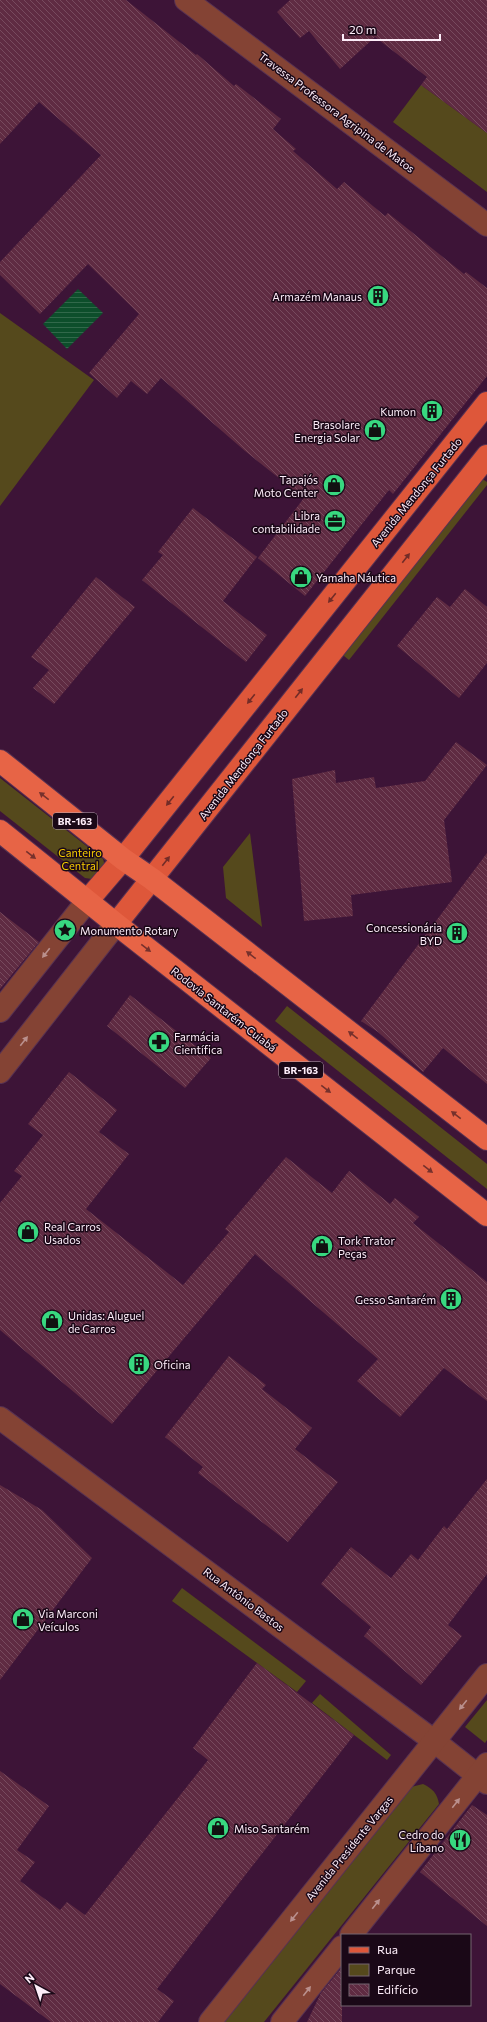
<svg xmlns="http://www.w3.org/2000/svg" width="487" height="2022" font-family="Commissioner,sans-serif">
<defs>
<pattern id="water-rules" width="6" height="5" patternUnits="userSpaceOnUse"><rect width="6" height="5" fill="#0d4e2b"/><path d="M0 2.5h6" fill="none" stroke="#31684a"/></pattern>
<pattern id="building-back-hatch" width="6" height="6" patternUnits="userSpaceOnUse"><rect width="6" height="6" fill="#5f2b42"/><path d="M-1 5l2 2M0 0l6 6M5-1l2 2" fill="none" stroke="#774a5e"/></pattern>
</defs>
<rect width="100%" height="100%" fill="#3d1437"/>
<!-- green -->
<g fill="#55491c">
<path d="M421 85 487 133V192L393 122Z"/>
<path d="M0 313 94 380 0 506Z"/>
<path d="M479 477 487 482V485L349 660 339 652Z"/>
<path d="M0 778 103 859 105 866 92 879 85 878 0 811Z"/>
<path d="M250 833 262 927 226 898 223 867Z"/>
<path d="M287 1006 487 1164V1189L275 1021Z"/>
<path d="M182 1588 306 1681 297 1692 172 1601Z"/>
<path d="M320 1694 391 1755 387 1760 312 1703Z"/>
<path d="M487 1700V1740L485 1743 465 1727Z"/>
<path d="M423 1784C433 1789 437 1793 439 1804L264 2022H224L411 1787Z"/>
</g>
<!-- water -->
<path fill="url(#water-rules)" d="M78 289 103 313 67 349 43 324Z"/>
<!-- building -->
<g fill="url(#building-back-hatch)">
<path d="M0 0H126L196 55 197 54 234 86 236 84 281 119 273 129 296 149 293 151 337 189 344 182 385 216 388 213 464 274 466 272 487 288V376L393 494 389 490 305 596 258 558 304 498 245 451 161 378 147 394 131 381 117 398 89 373 139 314 88 264 40 314 0 275V262L101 155 39 102 0 144Z"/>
<path d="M290 0H487V133L421 85 427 77 375 37 340 69 309 31 300 38 277 12Z"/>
<path d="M193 508 257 557 223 601 267 635 246 662 142 580 163 555 158 552Z"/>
<path d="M96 577 135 607 54 704 33 688 49 670 31 657Z"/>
<path d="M465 589 487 607V663L459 698 397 646 437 597 450 607Z"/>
<path d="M456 742 487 765 444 820 452 882 351 895 353 916 304 921 292 779 335 770 336 783 374 777 376 788 425 781Z"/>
<path d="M487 853V1084L443 1048 423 1072 378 1032 361 1021Z"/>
<path d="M0 912 39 942 0 989Z"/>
<path d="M130 995 211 1058 185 1088 107 1026Z"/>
<path d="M69 1072 117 1110 99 1132 129 1154 86 1209 183 1285 229 1232 225 1229 286 1157 332 1193 349 1171 390 1204 395 1198 419 1217 413 1223 487 1282V1401L444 1368 400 1417 357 1381 378 1359 255 1254 112 1424 0 1330V1203L22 1176 14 1171 43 1135 28 1124Z"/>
<path d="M229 1356 266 1385 262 1389 312 1428 295 1449 338 1482 288 1542 198 1473 203 1467 165 1437Z"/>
<path d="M487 1479V1574L448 1625 462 1636 421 1685 364 1636 371 1627 321 1584 351 1547 391 1578 411 1554 418 1560 444 1526 447 1529Z"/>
<path d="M0 1485 42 1510 92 1558 0 1680Z"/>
<path d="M257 1663 354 1735 157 1989 174 2001 158 2022H51L0 1984V1771L49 1806 17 1850 35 1862 20 1881 60 1910 67 1902 85 1915 208 1760 193 1748Z"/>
<path d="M472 1805 487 1815V1926L420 1872Z"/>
<path d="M342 1967V2022H307L321 1993Z"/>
</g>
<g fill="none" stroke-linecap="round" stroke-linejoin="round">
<!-- minor casing -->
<g stroke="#583252" stroke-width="24">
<g id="minor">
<path d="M186 0 487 225"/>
<path d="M0 1418 434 1741 487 1783"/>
</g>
</g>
<!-- tertiary casing -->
<g stroke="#583252" stroke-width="24">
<g id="tertiary">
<path d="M0 1011 88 900"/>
<path d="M0 1072 116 924"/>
<path d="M351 1935 487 1764"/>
<path d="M210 2022 487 1675"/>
<path d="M282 2022 342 1947"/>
</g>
</g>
<!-- primary casing -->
<g stroke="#583252" stroke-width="24">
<g id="primary">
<path d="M88 900 123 859 487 403"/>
<path d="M116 924 487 456"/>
</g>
</g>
<!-- trunk casing -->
<g stroke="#583252" stroke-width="24">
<g id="trunk">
<path d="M0 761 123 859 152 879 487 1139"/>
<path d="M0 831 116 924 487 1215"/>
</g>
</g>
<!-- minor -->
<use href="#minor" stroke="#844334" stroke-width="22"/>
<!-- tertiary -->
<use href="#tertiary" stroke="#844334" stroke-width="22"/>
<!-- primary -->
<use href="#primary" stroke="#de573a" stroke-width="22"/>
<!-- trunk -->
<use href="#trunk" stroke="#e76446" stroke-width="22"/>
</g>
<!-- one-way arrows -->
<defs><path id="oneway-solid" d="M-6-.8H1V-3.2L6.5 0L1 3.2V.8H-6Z"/></defs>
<g fill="#722c27">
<use href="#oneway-solid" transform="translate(406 558) rotate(-52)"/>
<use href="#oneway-solid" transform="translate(332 598) rotate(129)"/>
<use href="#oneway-solid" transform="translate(299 693) rotate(-52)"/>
<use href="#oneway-solid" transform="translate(251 699) rotate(129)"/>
<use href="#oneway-solid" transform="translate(170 801) rotate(129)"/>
<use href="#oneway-solid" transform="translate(166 861) rotate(-52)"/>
</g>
<g fill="#76312c">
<use href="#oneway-solid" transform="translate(44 796) rotate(-142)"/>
<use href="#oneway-solid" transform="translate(31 855) rotate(38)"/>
<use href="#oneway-solid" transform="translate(146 948) rotate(38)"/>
<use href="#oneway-solid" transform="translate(251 955) rotate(-142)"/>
<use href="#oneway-solid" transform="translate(353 1035) rotate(-142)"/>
<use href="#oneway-solid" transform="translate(326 1089) rotate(38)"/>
<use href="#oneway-solid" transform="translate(456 1115) rotate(-142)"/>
<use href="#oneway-solid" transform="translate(428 1169) rotate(38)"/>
</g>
<g fill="#ba908d">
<use href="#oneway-solid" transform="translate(46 953) rotate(128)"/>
<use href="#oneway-solid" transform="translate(24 1041) rotate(-52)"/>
<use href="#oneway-solid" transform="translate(463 1705) rotate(129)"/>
<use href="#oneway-solid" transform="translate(456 1803) rotate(-52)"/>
<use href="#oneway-solid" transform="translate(376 1904) rotate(-52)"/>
<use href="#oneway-solid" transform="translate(294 1917) rotate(129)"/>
<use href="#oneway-solid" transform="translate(307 1991) rotate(-52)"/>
</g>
<!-- icons -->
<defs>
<g id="building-disc" transform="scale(1.15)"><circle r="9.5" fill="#38d880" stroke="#1a0817"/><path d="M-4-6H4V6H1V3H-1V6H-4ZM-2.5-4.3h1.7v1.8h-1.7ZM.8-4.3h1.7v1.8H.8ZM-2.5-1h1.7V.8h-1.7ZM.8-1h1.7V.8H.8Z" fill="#111"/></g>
<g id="shop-disc" transform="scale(1.15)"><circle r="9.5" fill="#38d880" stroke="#1a0817"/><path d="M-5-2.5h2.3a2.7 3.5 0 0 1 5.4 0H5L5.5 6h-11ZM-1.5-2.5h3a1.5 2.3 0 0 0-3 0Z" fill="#111"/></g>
<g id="office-disc" transform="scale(1.15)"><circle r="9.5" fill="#38d880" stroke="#1a0817"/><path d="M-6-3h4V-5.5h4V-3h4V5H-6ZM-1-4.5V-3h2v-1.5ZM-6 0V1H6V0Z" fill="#111"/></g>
<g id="sight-disc" transform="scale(1.15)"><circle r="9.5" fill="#38d880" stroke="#1a0817"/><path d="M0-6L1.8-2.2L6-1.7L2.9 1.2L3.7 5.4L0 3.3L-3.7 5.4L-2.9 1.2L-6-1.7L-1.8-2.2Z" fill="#111"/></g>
<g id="pharmacy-disc" transform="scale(1.15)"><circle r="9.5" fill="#38d880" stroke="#1a0817"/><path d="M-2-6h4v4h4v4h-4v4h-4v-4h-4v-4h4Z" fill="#111"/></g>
<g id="restaurant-disc" transform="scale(1.15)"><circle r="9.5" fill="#38d880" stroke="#1a0817"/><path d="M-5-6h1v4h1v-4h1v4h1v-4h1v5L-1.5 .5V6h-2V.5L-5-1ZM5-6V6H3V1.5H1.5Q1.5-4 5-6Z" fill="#111"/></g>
</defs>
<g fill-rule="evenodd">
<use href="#building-disc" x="378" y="296"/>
<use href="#building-disc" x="432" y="411"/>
<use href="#shop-disc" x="375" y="430"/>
<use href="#shop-disc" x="334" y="485"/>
<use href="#office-disc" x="335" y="521"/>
<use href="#shop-disc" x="301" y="577"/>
<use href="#sight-disc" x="65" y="930"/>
<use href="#building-disc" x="457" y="933"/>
<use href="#pharmacy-disc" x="159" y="1042"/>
<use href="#shop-disc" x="28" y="1232"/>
<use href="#shop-disc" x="322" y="1246"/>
<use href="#building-disc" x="451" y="1299"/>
<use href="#shop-disc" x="52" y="1321"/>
<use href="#building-disc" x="139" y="1364"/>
<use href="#shop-disc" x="23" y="1619"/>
<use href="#shop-disc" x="218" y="1828"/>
<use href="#restaurant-disc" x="460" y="1840"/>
</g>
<g text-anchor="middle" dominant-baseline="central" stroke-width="3" stroke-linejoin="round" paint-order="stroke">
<!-- shield labels -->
<g fill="#1a0817" stroke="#b9a8b5" stroke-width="1">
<rect x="53" y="813" width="44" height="16" rx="3"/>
<rect x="279" y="1062" width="44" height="16" rx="3"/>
</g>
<g font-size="10" font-weight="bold" fill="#fdedf9">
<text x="75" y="821">BR-163</text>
<text x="301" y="1070">BR-163</text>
</g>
<!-- street labels -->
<g font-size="11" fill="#fdedf9" stroke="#1a0817">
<text transform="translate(337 112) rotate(37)">Travessa Professora Agripina de Matos</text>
<text transform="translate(416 492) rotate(-51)">Avenida Mendonça Furtado</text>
<text transform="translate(243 764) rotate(-52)">Avenida Mendonça Furtado</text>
<text transform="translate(224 1009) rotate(38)">Rodovia Santarém-Cuiabá</text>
<text transform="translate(244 1599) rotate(37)">Rua Antônio Bastos</text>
<text transform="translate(349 1848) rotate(-51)">Avenida Presidente Vargas</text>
</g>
<!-- poi labels -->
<g font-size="11" fill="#fdedf9" stroke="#1a0817" text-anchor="start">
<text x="362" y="296" text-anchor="end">Armazém Manaus</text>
<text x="416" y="411" text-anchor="end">Kumon</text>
<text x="360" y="424" text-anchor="end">Brasolare<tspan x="360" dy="13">Energia Solar</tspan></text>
<text x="318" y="479" text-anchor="end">Tapajós<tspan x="318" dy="13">Moto Center</tspan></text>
<text x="320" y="515" text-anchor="end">Libra<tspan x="320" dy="13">contabilidade</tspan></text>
<text x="316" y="577">Yamaha Náutica</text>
<text x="442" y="927" text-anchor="end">Concessionária<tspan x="442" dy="13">BYD</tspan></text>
<text x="80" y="930">Monumento Rotary</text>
<text x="174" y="1036">Farmácia<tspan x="174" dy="13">Científica</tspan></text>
<text x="44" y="1226">Real Carros<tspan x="44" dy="13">Usados</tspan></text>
<text x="338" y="1240">Tork Trator<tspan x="338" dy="13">Peças</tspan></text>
<text x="436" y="1299" text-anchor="end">Gesso Santarém</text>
<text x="68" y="1315">Unidas: Aluguel<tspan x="68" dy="13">de Carros</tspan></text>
<text x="154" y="1364">Oficina</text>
<text x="38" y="1613">Via Marconi<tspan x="38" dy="13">Veículos</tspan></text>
<text x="234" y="1828">Miso Santarém</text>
<text x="444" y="1834" text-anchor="end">Cedro do<tspan x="444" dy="13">Líbano</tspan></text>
</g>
<!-- park labels -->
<g font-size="11" fill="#f7cd00" stroke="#1a0817">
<text x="80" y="852">Canteiro<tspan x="80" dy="13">Central</tspan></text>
</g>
</g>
<!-- legend -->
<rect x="341" y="1934" width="130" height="72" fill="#1a0817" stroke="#756471"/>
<rect x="349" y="1947" width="20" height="6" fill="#de573a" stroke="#756471"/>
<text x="377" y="1954" font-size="12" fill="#fdedf9">Rua</text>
<rect x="349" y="1964" width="20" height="12" fill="#55491c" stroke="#756471"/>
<text x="377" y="1974" font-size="12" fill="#fdedf9">Parque</text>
<rect x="349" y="1984" width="20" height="12" fill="url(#building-back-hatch)" stroke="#756471"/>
<text x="377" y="1994" font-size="12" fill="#fdedf9">Edifício</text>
<!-- north arrow -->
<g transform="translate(36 1986) rotate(320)" stroke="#1a0817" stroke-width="3" paint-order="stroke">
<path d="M0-3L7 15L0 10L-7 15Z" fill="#fdedf9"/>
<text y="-6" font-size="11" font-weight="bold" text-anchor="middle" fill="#fdedf9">N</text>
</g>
<!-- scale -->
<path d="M343 34v6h97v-6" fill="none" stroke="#fdedf9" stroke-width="2"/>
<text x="349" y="34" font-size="12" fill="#fdedf9" stroke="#1a0817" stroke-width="3" paint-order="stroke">20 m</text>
</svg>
